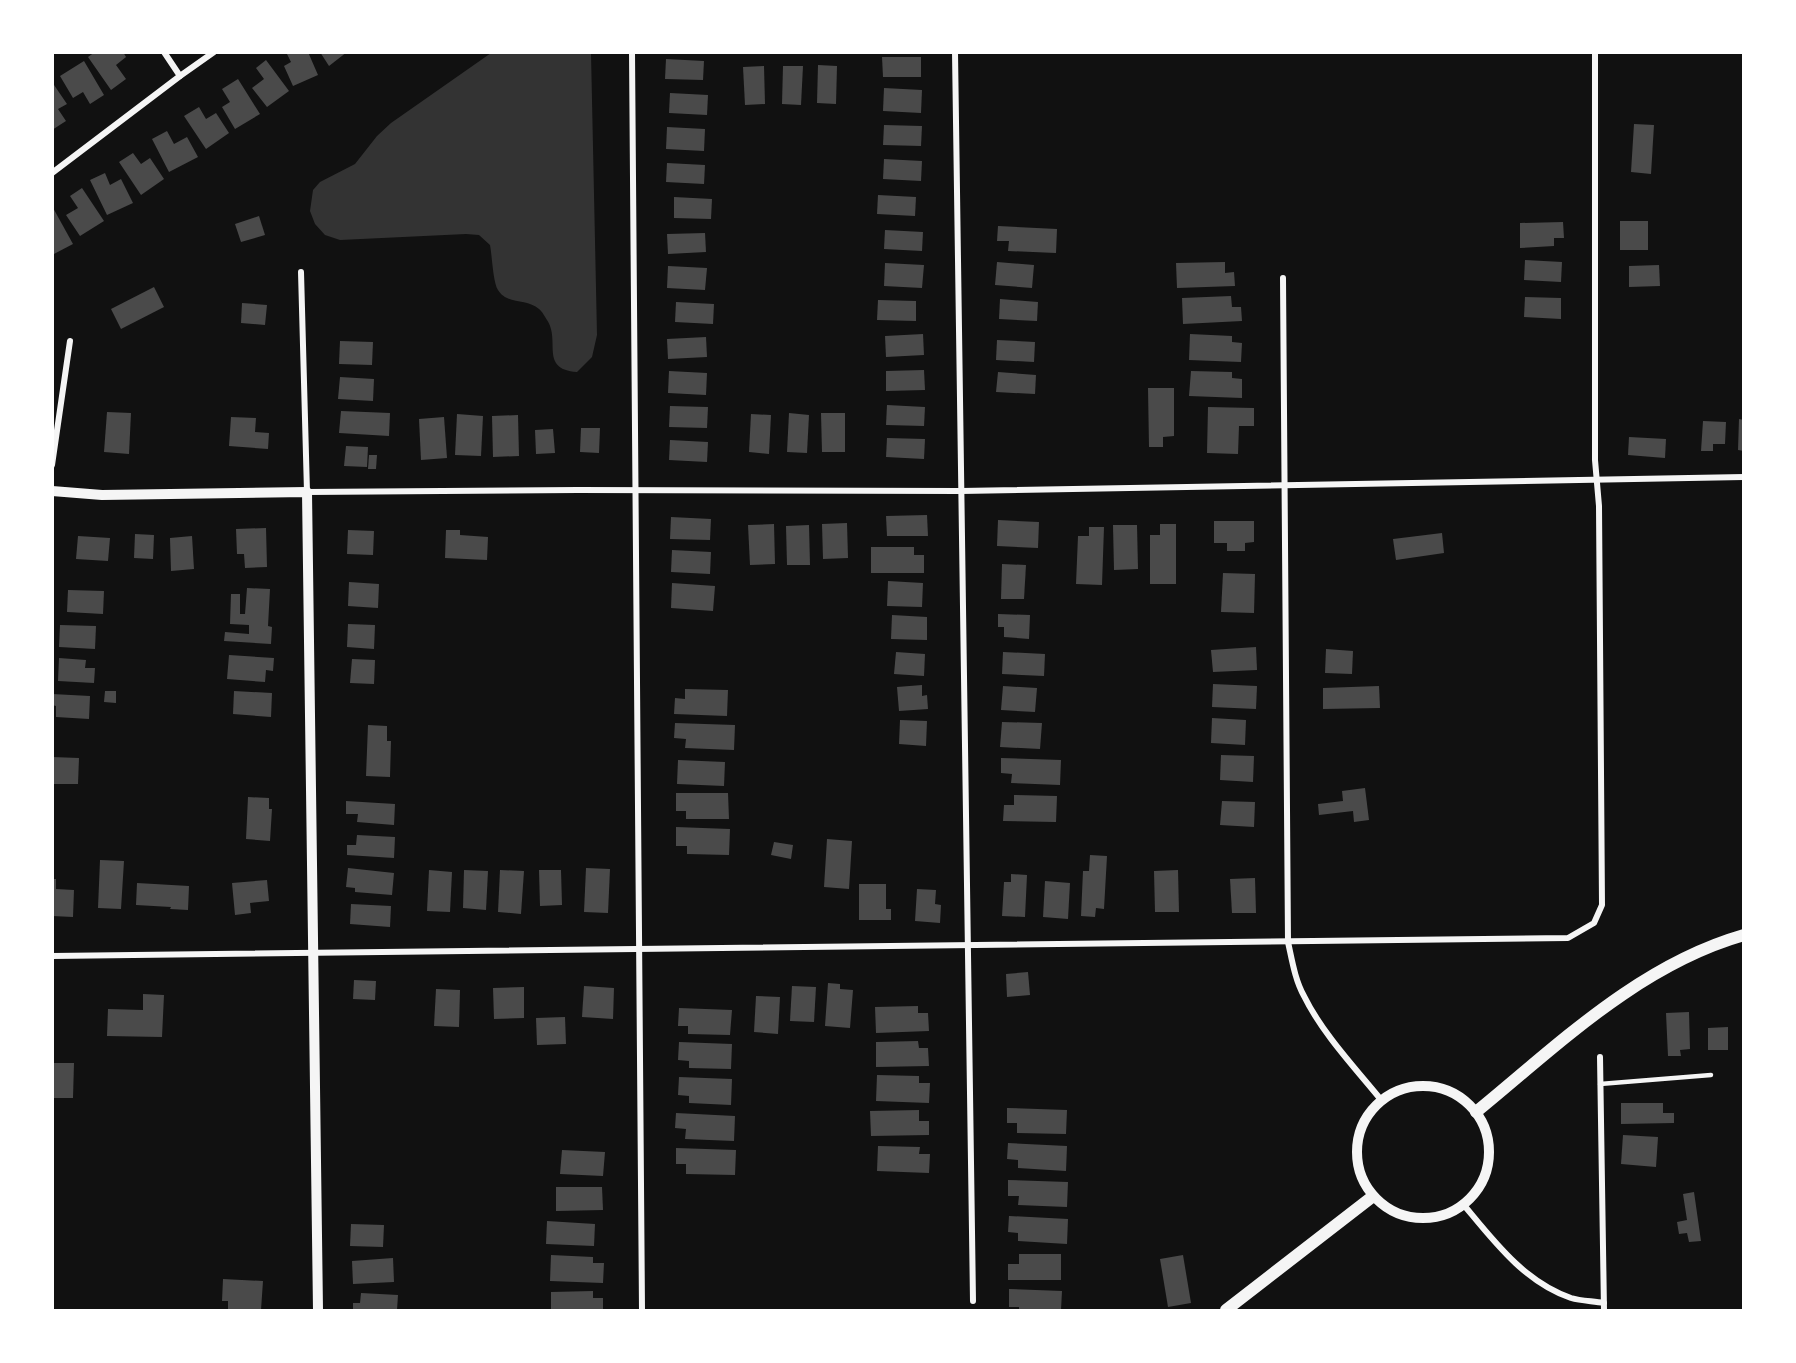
<svg xmlns="http://www.w3.org/2000/svg" width="1796" height="1363" font-family="Commissioner,sans-serif">
<rect width="100%" height="100%" fill="#111"/>
<!-- water -->
<path fill="#333" d="M491 53H591L597 335 592 357 577 372C539 369 561 341 547 320 545 317 542 311 539 309 527 298 507 305 498 290 493 283 492 255 490 245L479 235 466 234 340 240 325 235 315 224 310 211 313 190 320 182 355 164 377 136 391 123Z"/>
<!-- building -->
<g fill="#4a4a4a">
<path d="M95 52H123L126 57 116 65 126 79 111 90 88 57Z"/>
<path d="M286 52H308L318 75 293 86 284 66 291 62Z"/>
<path d="M320 52H347L329 66Z"/>
<path d="M882 57H921V77H883Z"/>
<path d="M666 59 704 61 703 80 665 79Z"/>
<path d="M266 60 289 91 267 107 252 88 264 79 256 68Z"/>
<path d="M84 61 104 95 90 104 83 92 73 98 60 76Z"/>
<path d="M818 65 837 66 836 104 817 103Z"/>
<path d="M764 66 765 104 745 105 743 67Z"/>
<path d="M783 66H803L801 105 782 104Z"/>
<path d="M238 79 260 114 235 129 222 107 230 102 222 89Z"/>
<path d="M52 82 67 104 58 109 66 121 52 130Z"/>
<path d="M884 88 922 90 921 113 883 111Z"/>
<path d="M670 93 708 95 707 115 669 113Z"/>
<path d="M199 107 206 119 216 113 229 133 206 149 184 116Z"/>
<path d="M1634 124 1654 125 1651 174 1631 172Z"/>
<path d="M884 125 922 126 921 146 883 145Z"/>
<path d="M667 127 705 129 704 151 666 149Z"/>
<path d="M167 131 174 144 187 137 198 157 169 172 152 139Z"/>
<path d="M133 153 141 164 150 158 164 179 141 195 119 162Z"/>
<path d="M884 159 922 161 921 181 883 179Z"/>
<path d="M667 163 705 165 704 184 666 182Z"/>
<path d="M105 173 110 185 121 179 133 203 107 215 90 180Z"/>
<path d="M82 188 104 221 80 236 66 215 78 208 70 196Z"/>
<path d="M878 195 916 197 915 216 877 214Z"/>
<path d="M674 197 712 199 711 219 674 218Z"/>
<path d="M52 206 73 244 52 255Z"/>
<path d="M259 216 265 235 241 242 235 224Z"/>
<rect x="1620" y="221" width="28" height="29"/>
<path d="M1563 222 1564 238H1554V246L1520 248V223Z"/>
<path d="M998 226 1057 229 1056 253 1008 251 1009 241H997Z"/>
<path d="M885 230 923 232 922 251 884 249Z"/>
<path d="M705 233 706 252 668 254 667 234Z"/>
<path d="M1525 260 1562 262 1561 282 1524 280Z"/>
<path d="M997 262 1034 265 1032 288 995 285Z"/>
<path d="M1225 262V273L1234 272 1235 286 1177 288 1176 263Z"/>
<path d="M885 263 924 265 922 288 884 286Z"/>
<path d="M1659 265 1660 286 1629 287V266Z"/>
<path d="M668 266 707 268 705 290 667 288Z"/>
<path d="M154 287 164 307 121 329 111 309Z"/>
<path d="M1231 296 1232 307H1241L1242 321 1183 324 1182 298Z"/>
<path d="M1525 297 1561 298V319L1524 317Z"/>
<path d="M1000 299 1038 302 1037 321 999 319Z"/>
<path d="M878 300 916 301V321L877 320Z"/>
<path d="M676 302 714 304 713 324 675 322Z"/>
<path d="M242 303 267 305 265 325 241 323Z"/>
<path d="M923 334 924 355 886 357 885 336Z"/>
<path d="M1190 334 1232 336V342L1242 343 1241 362 1189 360Z"/>
<path d="M706 337 707 357 668 359 667 339Z"/>
<path d="M997 340 1035 342 1034 362 996 360Z"/>
<path d="M340 341 373 342 372 365 339 364Z"/>
<path d="M924 370 925 390 886 391V371Z"/>
<path d="M669 371 707 373 706 395 668 393Z"/>
<path d="M1191 371 1232 372V378L1242 379V398L1189 396Z"/>
<path d="M998 372 1036 375 1035 394 996 392Z"/>
<path d="M340 377 374 379 373 401 338 399Z"/>
<path d="M1148 388H1174V436L1163 437V447H1149Z"/>
<path d="M887 405 925 407 924 426 886 425Z"/>
<path d="M670 406 708 407 707 428 669 427Z"/>
<path d="M1208 407 1254 408V426H1239L1238 454 1207 453Z"/>
<path d="M341 411 390 413 389 436 339 433Z"/>
<path d="M107 412 131 413 129 454 104 452Z"/>
<path d="M789 413 809 415 807 453 787 452Z"/>
<path d="M821 413H845V452H822Z"/>
<path d="M457 414 483 416 481 456 455 455Z"/>
<path d="M751 414 771 415 769 454 749 452Z"/>
<path d="M518 415 519 456 493 457 492 416Z"/>
<path d="M231 417 256 418 255 432 269 433 268 449 229 446Z"/>
<path d="M444 417 447 458 421 460 419 419Z"/>
<path d="M1739 419 1744 420V451L1738 450Z"/>
<path d="M1703 421 1726 422 1725 444H1713V451H1701Z"/>
<path d="M581 428H600L599 453 580 452Z"/>
<path d="M553 429 555 453 536 454 535 430Z"/>
<path d="M1629 437 1666 439 1665 458 1628 455Z"/>
<path d="M887 438 925 439 924 459 886 457Z"/>
<path d="M670 440 708 442 707 462 669 460Z"/>
<path d="M346 446 368 447 367 467 344 466Z"/>
<path d="M369 455H377L376 469H368Z"/>
<path d="M927 515 928 536H887L886 516Z"/>
<path d="M671 517 711 519 710 540 670 539Z"/>
<path d="M998 520 1039 522 1038 548 997 546Z"/>
<path d="M1214 521H1254V542L1245 543V551H1227V543H1214Z"/>
<path d="M847 523 848 558 823 559 822 524Z"/>
<path d="M774 524 775 564 750 565 748 525Z"/>
<path d="M1160 524H1176V584H1150V535H1160Z"/>
<path d="M809 525 810 565H787L786 526Z"/>
<path d="M1113 525H1137L1138 569 1114 570Z"/>
<path d="M1089 527H1104L1102 585 1076 584 1078 536H1089Z"/>
<path d="M266 528 267 567 245 568 244 554H237L236 529Z"/>
<path d="M348 530 374 531 373 555 347 554Z"/>
<path d="M446 530H460V535L488 537 487 560 445 558Z"/>
<path d="M1442 533 1444 553 1396 560 1393 539Z"/>
<path d="M135 534 154 535 153 559 134 558Z"/>
<path d="M78 536 110 538 108 561 76 559Z"/>
<path d="M192 536 194 569 171 571 170 538Z"/>
<path d="M871 547H914V555H924V573H871Z"/>
<path d="M672 550 711 552 710 574 671 572Z"/>
<path d="M1002 564 1026 565 1024 599H1001Z"/>
<path d="M1223 573 1255 574 1254 613 1221 612Z"/>
<path d="M888 581 923 583 922 607 887 606Z"/>
<path d="M349 582 379 584 378 608 348 606Z"/>
<path d="M672 583 715 586 713 611 671 608Z"/>
<path d="M247 588 270 589 268 626 272 627 271 644 224 641 225 632 249 634V625L230 624 231 594H240V614H245Z"/>
<path d="M68 590 104 591 103 614 67 612Z"/>
<path d="M998 614 1030 615 1029 639 1004 637V627H998Z"/>
<path d="M892 615 927 617V640L891 639Z"/>
<path d="M348 624 375 625 374 649 347 647Z"/>
<path d="M60 625 96 626 95 649 59 647Z"/>
<path d="M1256 647 1257 670 1213 672 1211 650Z"/>
<path d="M1326 649 1353 651 1352 674 1325 673Z"/>
<path d="M896 652 925 654 924 676 894 674Z"/>
<path d="M1003 652 1045 654 1044 676 1002 674Z"/>
<path d="M229 655 274 658 273 671 266 670 265 682 227 679Z"/>
<path d="M59 658 86 660 85 668H95L94 683 58 681Z"/>
<path d="M352 659 375 660 374 684 350 683Z"/>
<path d="M1213 684 1257 686 1256 709 1212 707Z"/>
<path d="M922 685V696L927 695 928 709 899 711 897 687Z"/>
<path d="M1003 686 1037 688 1035 712 1001 710Z"/>
<path d="M1379 686 1380 708 1323 709V688Z"/>
<path d="M685 689 728 690 727 716 674 714 675 698 685 699Z"/>
<path d="M105 691H116V703L104 702Z"/>
<path d="M234 691 272 693 271 717 233 714Z"/>
<path d="M52 694 90 696 89 719 56 717V706L52 705Z"/>
<path d="M1212 718 1246 720 1245 745 1211 743Z"/>
<path d="M900 720 927 721 926 746 899 744Z"/>
<path d="M1002 722 1042 723 1040 749 1000 747Z"/>
<path d="M675 723 735 725 734 750 685 748 686 739 674 738Z"/>
<path d="M368 725 387 726V741H391L390 777 366 776Z"/>
<path d="M1221 755 1254 756 1253 782 1220 780Z"/>
<path d="M52 757 79 758 78 784H52Z"/>
<path d="M1001 758 1061 760 1060 785 1011 783 1012 774 1001 773Z"/>
<path d="M678 760 725 762 724 786 677 784Z"/>
<path d="M1365 788 1369 820 1354 822 1353 811 1319 815 1318 804 1343 801 1342 791Z"/>
<path d="M676 793H728L729 819H686V811H676Z"/>
<path d="M1014 795 1057 796 1056 822 1003 821 1004 805H1014Z"/>
<path d="M248 797 269 798V809H272L270 841 246 839Z"/>
<path d="M346 801 395 804 394 825 357 822 358 814H346Z"/>
<path d="M1222 801 1255 802 1254 827 1220 825Z"/>
<path d="M676 827 730 829 729 855 687 854V846H676Z"/>
<path d="M357 835 395 837 394 858 347 855V845H356Z"/>
<path d="M827 839 852 841 849 889 824 887Z"/>
<path d="M774 842 793 845 791 859 771 855Z"/>
<path d="M1090 855 1107 856 1104 909 1096 908 1095 917 1081 916 1083 871H1089Z"/>
<path d="M100 860 124 861 121 909 98 908Z"/>
<path d="M348 868 394 873 392 895 355 892V888L346 887Z"/>
<path d="M586 868 610 869 608 913 584 912Z"/>
<path d="M429 870 452 872 450 912 427 911Z"/>
<path d="M464 870 488 871 486 910 463 908Z"/>
<path d="M500 870 524 871 521 914 498 912Z"/>
<path d="M539 870H561L562 905 540 906Z"/>
<path d="M1178 870 1179 912H1155L1154 871Z"/>
<path d="M1011 874 1027 875 1025 917 1002 916 1004 882H1011Z"/>
<path d="M1255 878 1256 913H1232L1230 879Z"/>
<path d="M52 879H56V889L74 890 73 917 52 916Z"/>
<path d="M267 880 269 901 250 903 251 913 235 915 232 883Z"/>
<path d="M1045 881 1070 883 1068 919 1043 917Z"/>
<path d="M137 883 189 886 188 910 170 909 171 907 136 905Z"/>
<path d="M859 884H886V909H891V920H859Z"/>
<path d="M917 889 936 890 935 904 941 905 940 923 915 921Z"/>
<path d="M351 904 391 906 390 927 350 924Z"/>
<path d="M1028 972 1030 995 1007 997 1006 974Z"/>
<path d="M354 980 376 981 375 1000 353 999Z"/>
<path d="M828 983 840 984V989L853 990 850 1028 825 1026Z"/>
<path d="M584 986 614 988 613 1019 582 1017Z"/>
<path d="M792 986 816 987 814 1022 790 1021Z"/>
<path d="M524 987V1018L494 1019 493 988Z"/>
<path d="M436 989 460 990 459 1027 434 1026Z"/>
<path d="M143 994 164 995 162 1037 107 1036 108 1009 143 1010Z"/>
<path d="M756 996 780 997 778 1034 754 1032Z"/>
<path d="M918 1006V1013H928L929 1031 876 1033 875 1007Z"/>
<path d="M679 1008 732 1010 730 1035 688 1034V1026H678Z"/>
<path d="M1689 1012 1690 1049 1680 1050 1681 1056H1668L1666 1013Z"/>
<path d="M565 1017 566 1044 537 1045 536 1018Z"/>
<path d="M1728 1027V1050H1708V1028Z"/>
<path d="M918 1041 919 1048H928L929 1066 876 1067V1042Z"/>
<path d="M679 1042 732 1044 731 1069 689 1068V1061L678 1060Z"/>
<path d="M52 1063H74L73 1098H52Z"/>
<path d="M877 1075 919 1076V1083H930L929 1103 876 1101Z"/>
<path d="M679 1077 732 1079 731 1105 689 1103V1096L678 1095Z"/>
<path d="M1621 1103H1663V1113H1674V1123L1621 1124Z"/>
<path d="M1007 1108 1067 1110 1066 1134 1017 1133V1123H1007Z"/>
<path d="M919 1110V1121H929V1135L871 1136 870 1111Z"/>
<path d="M676 1113 735 1116 734 1141 685 1139 686 1129 675 1128Z"/>
<path d="M1623 1135 1658 1137 1656 1167 1621 1164Z"/>
<path d="M1008 1143 1067 1146 1066 1171 1018 1168V1160L1007 1159Z"/>
<path d="M878 1146 920 1147 919 1154H930L929 1173 877 1171Z"/>
<path d="M676 1148 736 1150 735 1175 686 1174V1164H676Z"/>
<path d="M562 1150 605 1152 603 1176 560 1174Z"/>
<path d="M1008 1180 1068 1182 1067 1207 1018 1205 1019 1196H1008Z"/>
<path d="M556 1187H602L603 1210 556 1211Z"/>
<path d="M1694 1192 1701 1241 1689 1242 1687 1233 1679 1234 1677 1222 1687 1220 1683 1194Z"/>
<path d="M1009 1216 1068 1219 1067 1244 1018 1241V1233L1008 1232Z"/>
<path d="M547 1221 595 1224 594 1246 546 1244Z"/>
<path d="M351 1224 384 1225 383 1247 350 1246Z"/>
<path d="M1019 1254H1061V1280H1008V1264H1019Z"/>
<path d="M551 1255 593 1257V1263H604L603 1283 550 1281Z"/>
<path d="M1183 1255 1191 1303 1168 1307 1160 1259Z"/>
<path d="M393 1258 394 1282 353 1284 352 1261Z"/>
<path d="M223 1279 263 1281 261 1310H228V1301H222Z"/>
<path d="M1009 1289 1062 1291 1061 1310H1019V1307H1009Z"/>
<path d="M593 1291V1298H603V1310H551V1292Z"/>
<path d="M361 1293 398 1295 397 1310H353V1303H360Z"/>
</g>
<g fill="none" stroke-linecap="round" stroke-linejoin="round">
<!-- service -->
<path stroke="#f5f5f5" stroke-width="4.5" d="M1600 1084 1711 1075"/>
<!-- minor -->
<g stroke="#f5f5f5" stroke-width="6">
<path d="M164 52 180 76"/>
<path d="M632 52 642 1310"/>
<path d="M955 52 973 1301"/>
<path d="M52 173 180 76 214 52"/>
<path d="M301 272 307 492 578 490 961 491 1744 477"/>
<path d="M1283 278 1288 942C1292 960 1295 980 1304 996 1322 1033 1356 1069 1382 1101"/>
<path d="M52 465 70 341"/>
<path d="M52 956 1568 938 1594 923 1602 905 1599 506 1595 460V52"/>
<path d="M1600 1057 1604 1310"/>
<path d="M1463 1204C1493 1240 1524 1282 1571 1298 1581 1301 1593 1301 1604 1303"/>
</g>
<!-- tertiary -->
<g stroke="#f5f5f5" stroke-width="10">
<path d="M52 491 102 495 307 492 318 1310"/>
<circle cx="1423" cy="1152" r="66"/>
</g>
<!-- secondary -->
<g stroke="#f5f5f5" stroke-width="12">
<path d="M1476 1112C1558 1045 1639 965 1744 935"/>
<path d="M1226 1310 1372 1197"/>
</g>
</g>
<!-- border -->
<rect width="1796" height="1363" fill="none" stroke="#ffffff" stroke-width="108"/>
</svg>
